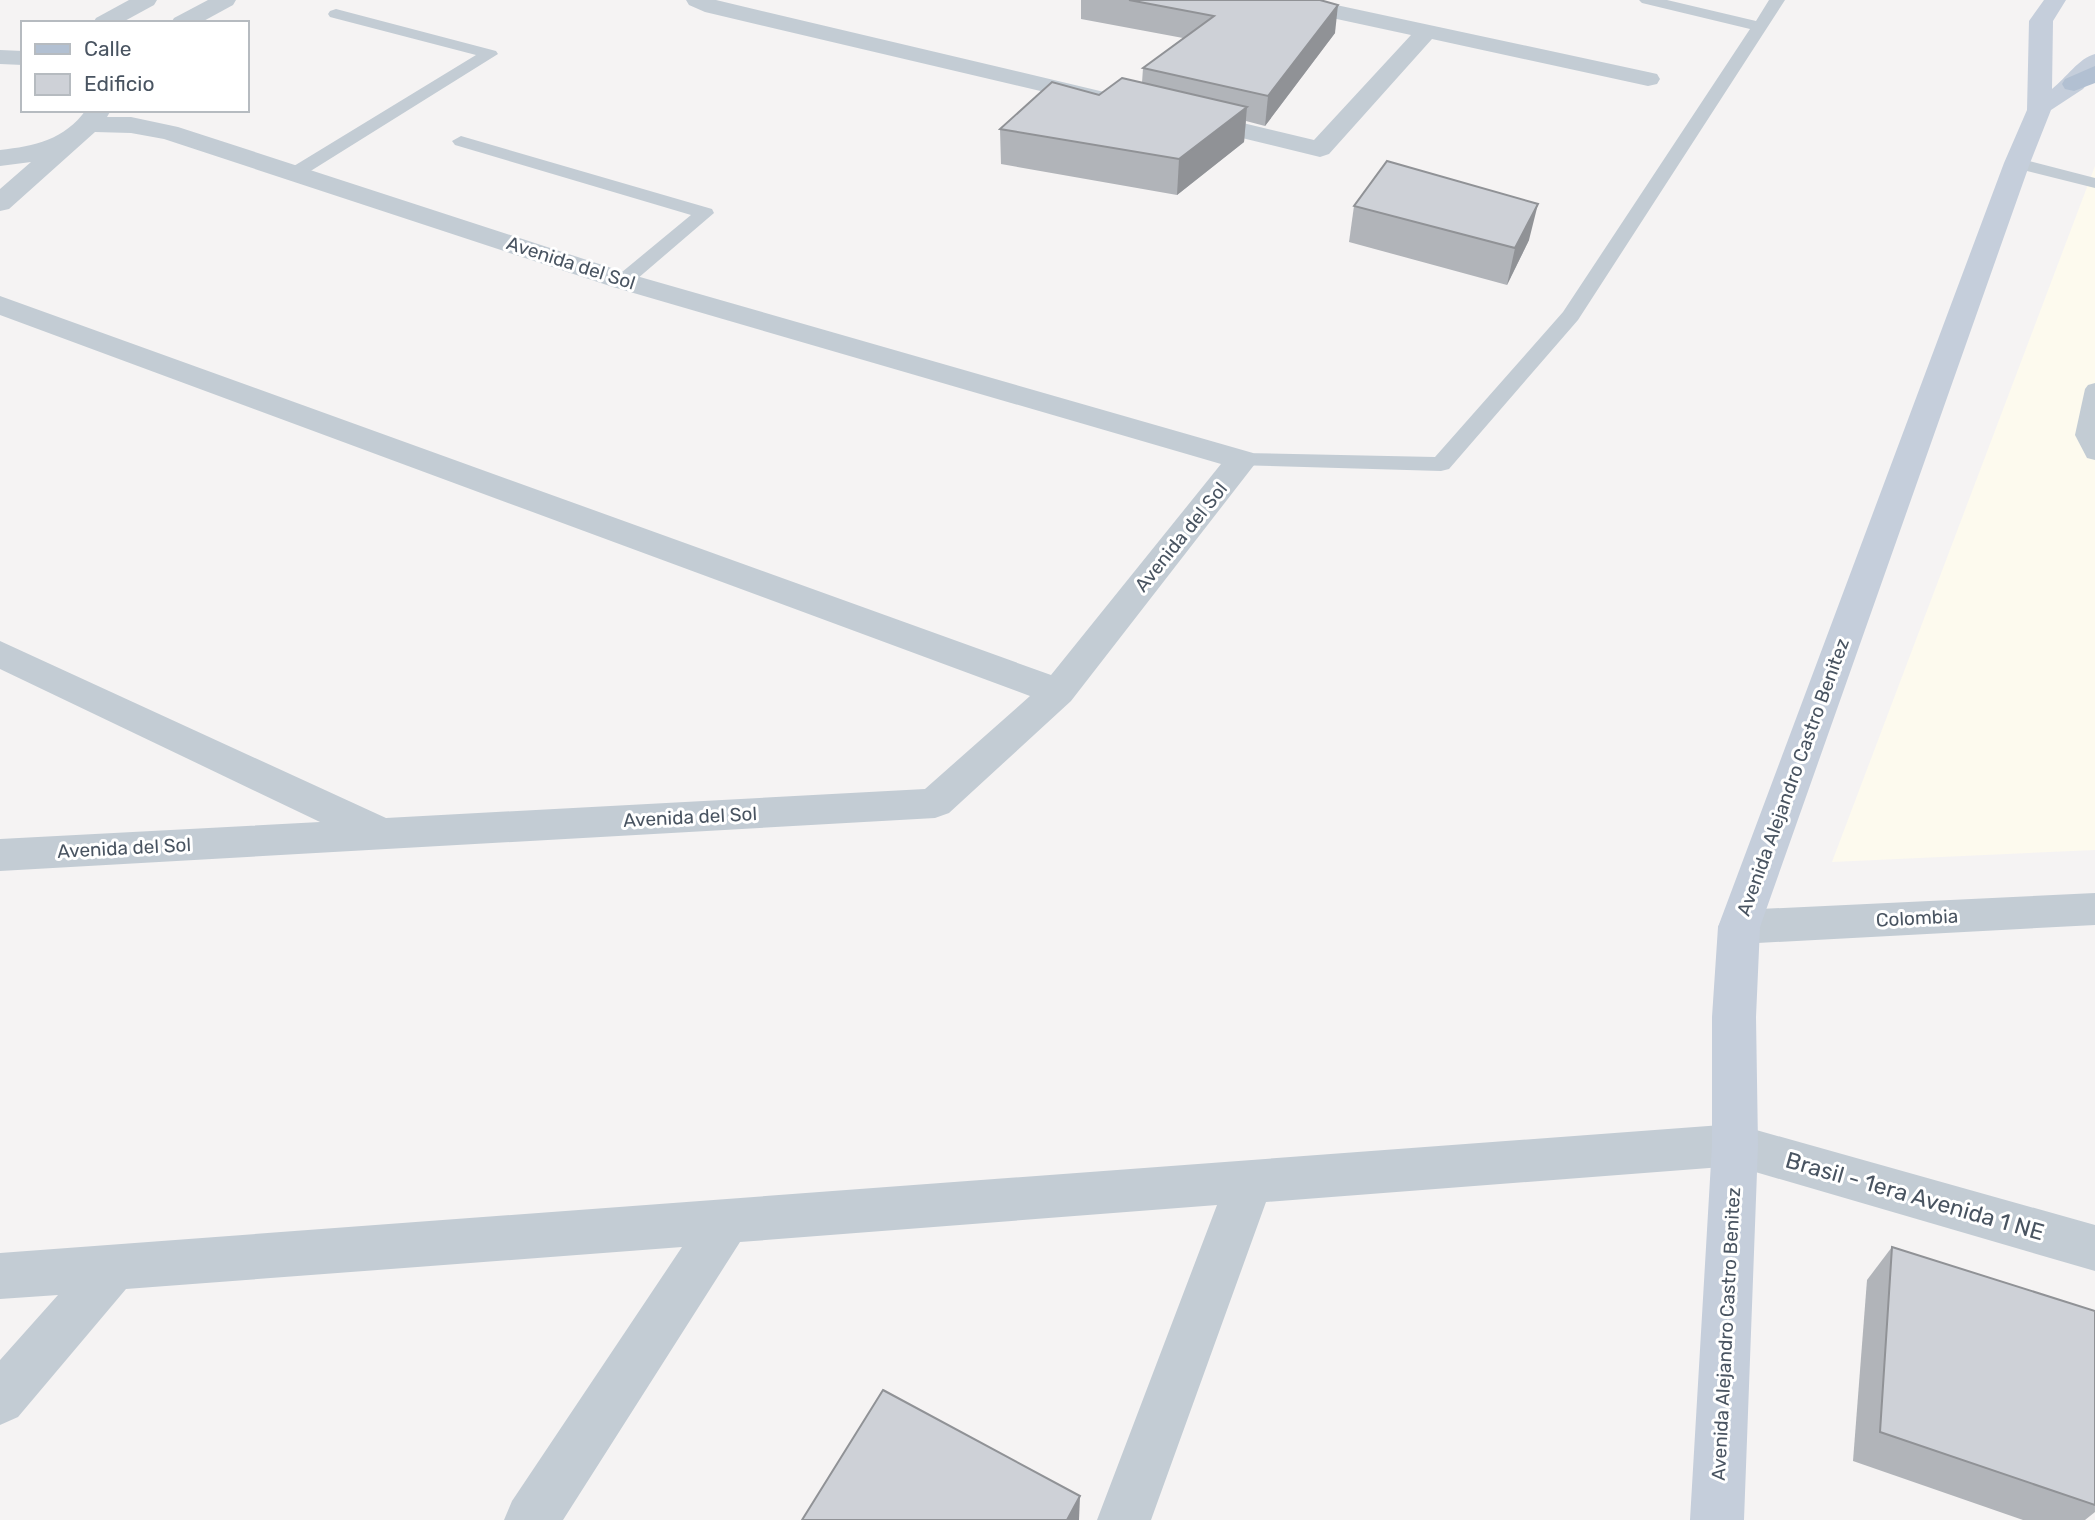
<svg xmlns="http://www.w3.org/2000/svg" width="2095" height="1520" font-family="Rubik,sans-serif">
<rect width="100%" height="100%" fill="#f5f3f3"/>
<!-- commercial -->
<path fill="#fdfaee" d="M2095 166V850L1832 862Z"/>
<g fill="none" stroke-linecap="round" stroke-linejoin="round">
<!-- lane -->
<g fill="#c3ccd4" fill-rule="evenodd">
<path d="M1639 0H1667L1756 21 1769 0H1785L1578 320 1449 469 1441 471 1234 465 1231 460 1234 455 1242 453 1435 457 1563 312 1750 29 1642 3Z"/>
<path d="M336 9 496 51 498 54 301 177H289L286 173 289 169 476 55 330 17 328 14 330 11Z"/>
<path d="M461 136 712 209 714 213 630 285H616L613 281 616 277 691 215 455 145 452 141Z"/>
<path d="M2017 158 2095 178V188L2011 167 2008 163 2011 159Z"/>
<path d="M2095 383V460L2087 458 2075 435 2085 389 2088 385Z"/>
</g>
<!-- street -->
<g fill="#c3ccd4" fill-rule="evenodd">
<path d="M129 0H157L154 5 121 23H93L96 18Z"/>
<path d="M208 0H236L233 5 200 23H171L174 18Z"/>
<path d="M686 0H716L1100 91 1109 93 1112 98 1109 103 1100 105 705 12 689 5Z"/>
<path d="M1270 0H1313L1648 72 1657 74 1660 79 1657 84 1648 86 1432 39 1329 154 1320 157 1184 124 1180 119 1184 114 1193 111 1314 140 1411 35 1281 7 1273 5Z"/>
<path d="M0 50 23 51V65L0 64Z"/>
<path d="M86 110H111L107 117H131L178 127 633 275 1253 453 1258 460 1071 701 949 813 935 818 0 871V839L320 822 0 669V641L386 818 925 789 1030 696 0 315V296L1051 675 1221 464 613 287 164 139 131 133 95 132 9 209 0 211V189L31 162 0 166V150C35 146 64 140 86 110Z"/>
<path d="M2095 893V925L1739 944 1724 939 1718 927 1724 915 1739 910Z"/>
<path d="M1735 1124 2095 1225V1271L1735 1166 1266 1202 1151 1520H1097L1217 1205 740 1242 563 1520H504L512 1501 682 1247 126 1289 18 1417 0 1425V1360L58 1295 0 1299V1253Z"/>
</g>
<!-- secondary -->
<path fill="#c5cedb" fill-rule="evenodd" d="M2044 0H2066L2053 21 2052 89C2066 78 2079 58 2095 54V75L2083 89 2051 110 2030 163 1760 927 1756 1017 1758 1145 1744 1520H1690L1712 1145V1017L1718 927 2004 163 2027 110 2029 21Z"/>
<!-- primary -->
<path fill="#b2c0d2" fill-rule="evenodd" d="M2095 66V83L2074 91 2065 89 2062 84 2065 79Z"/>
</g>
<!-- wall -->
<g fill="#b1b4b9">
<path d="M1081 0H1320L1335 33 1265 126 1246 121 1244 142 1177 195 1001 164 1000 129 1099 95 1142 83 1143 68 1183 38 1081 19Z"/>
<path d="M1354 206 1529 240 1507 285 1349 242Z"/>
<path d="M1892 1247 2095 1311V1512L2085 1520H2023L1853 1461 1867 1280Z"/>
</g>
<!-- shaded-wall -->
<g fill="#909296">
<path d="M1338 5 1335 33 1265 126 1268 96Z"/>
<path d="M1247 107 1244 142 1177 195 1179 159Z"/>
<path d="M1538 204 1529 240 1507 285 1515 248Z"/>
<path d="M1080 1496 1079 1520H1067Z"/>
</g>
<!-- building -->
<g fill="#ced1d7" stroke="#909296" stroke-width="2">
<path d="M1129 0H1320L1338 5 1268 96 1143 68 1214 16Z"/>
<path d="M1122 78 1247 107 1179 159 1000 129 1052 82 1099 95Z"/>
<path d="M1387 161 1538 204 1515 248 1354 206Z"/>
<path d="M1892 1247 2095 1311V1505L1880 1432Z"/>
<path d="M883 1390 1080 1496 1067 1520H802Z"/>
</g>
<g text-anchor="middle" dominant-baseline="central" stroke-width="6" stroke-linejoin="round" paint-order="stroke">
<!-- street labels -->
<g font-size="19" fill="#495461" stroke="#fff">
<text transform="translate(571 263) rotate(18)">Avenida del Sol</text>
<text transform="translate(1181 537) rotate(-51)">Avenida del Sol</text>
<text transform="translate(1793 777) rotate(-70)">Avenida Alejandro Castro Benitez</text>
<text transform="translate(690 817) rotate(-3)">Avenida del Sol</text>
<text transform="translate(124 848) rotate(-3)">Avenida del Sol</text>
<text transform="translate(1917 918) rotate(-3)">Colombia</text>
<text transform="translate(1726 1334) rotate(-87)">Avenida Alejandro Castro Benitez</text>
</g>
<!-- near-street labels -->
<g font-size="23" fill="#495461" stroke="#fff">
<text transform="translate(1915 1196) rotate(16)">Brasil - 1era Avenida 1 NE</text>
</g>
</g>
<!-- legend -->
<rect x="21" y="21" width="228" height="91" fill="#ffffff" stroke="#b6bbc0" stroke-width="2"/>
<rect x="35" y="44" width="35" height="10" fill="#b2c0d2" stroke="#b6bbc0" stroke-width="2"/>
<text x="84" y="56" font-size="21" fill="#495461">Calle</text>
<rect x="35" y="74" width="35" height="21" fill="#ced1d7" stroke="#b6bbc0" stroke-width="2"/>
<text x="84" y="91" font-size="21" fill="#495461">Edificio</text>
</svg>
